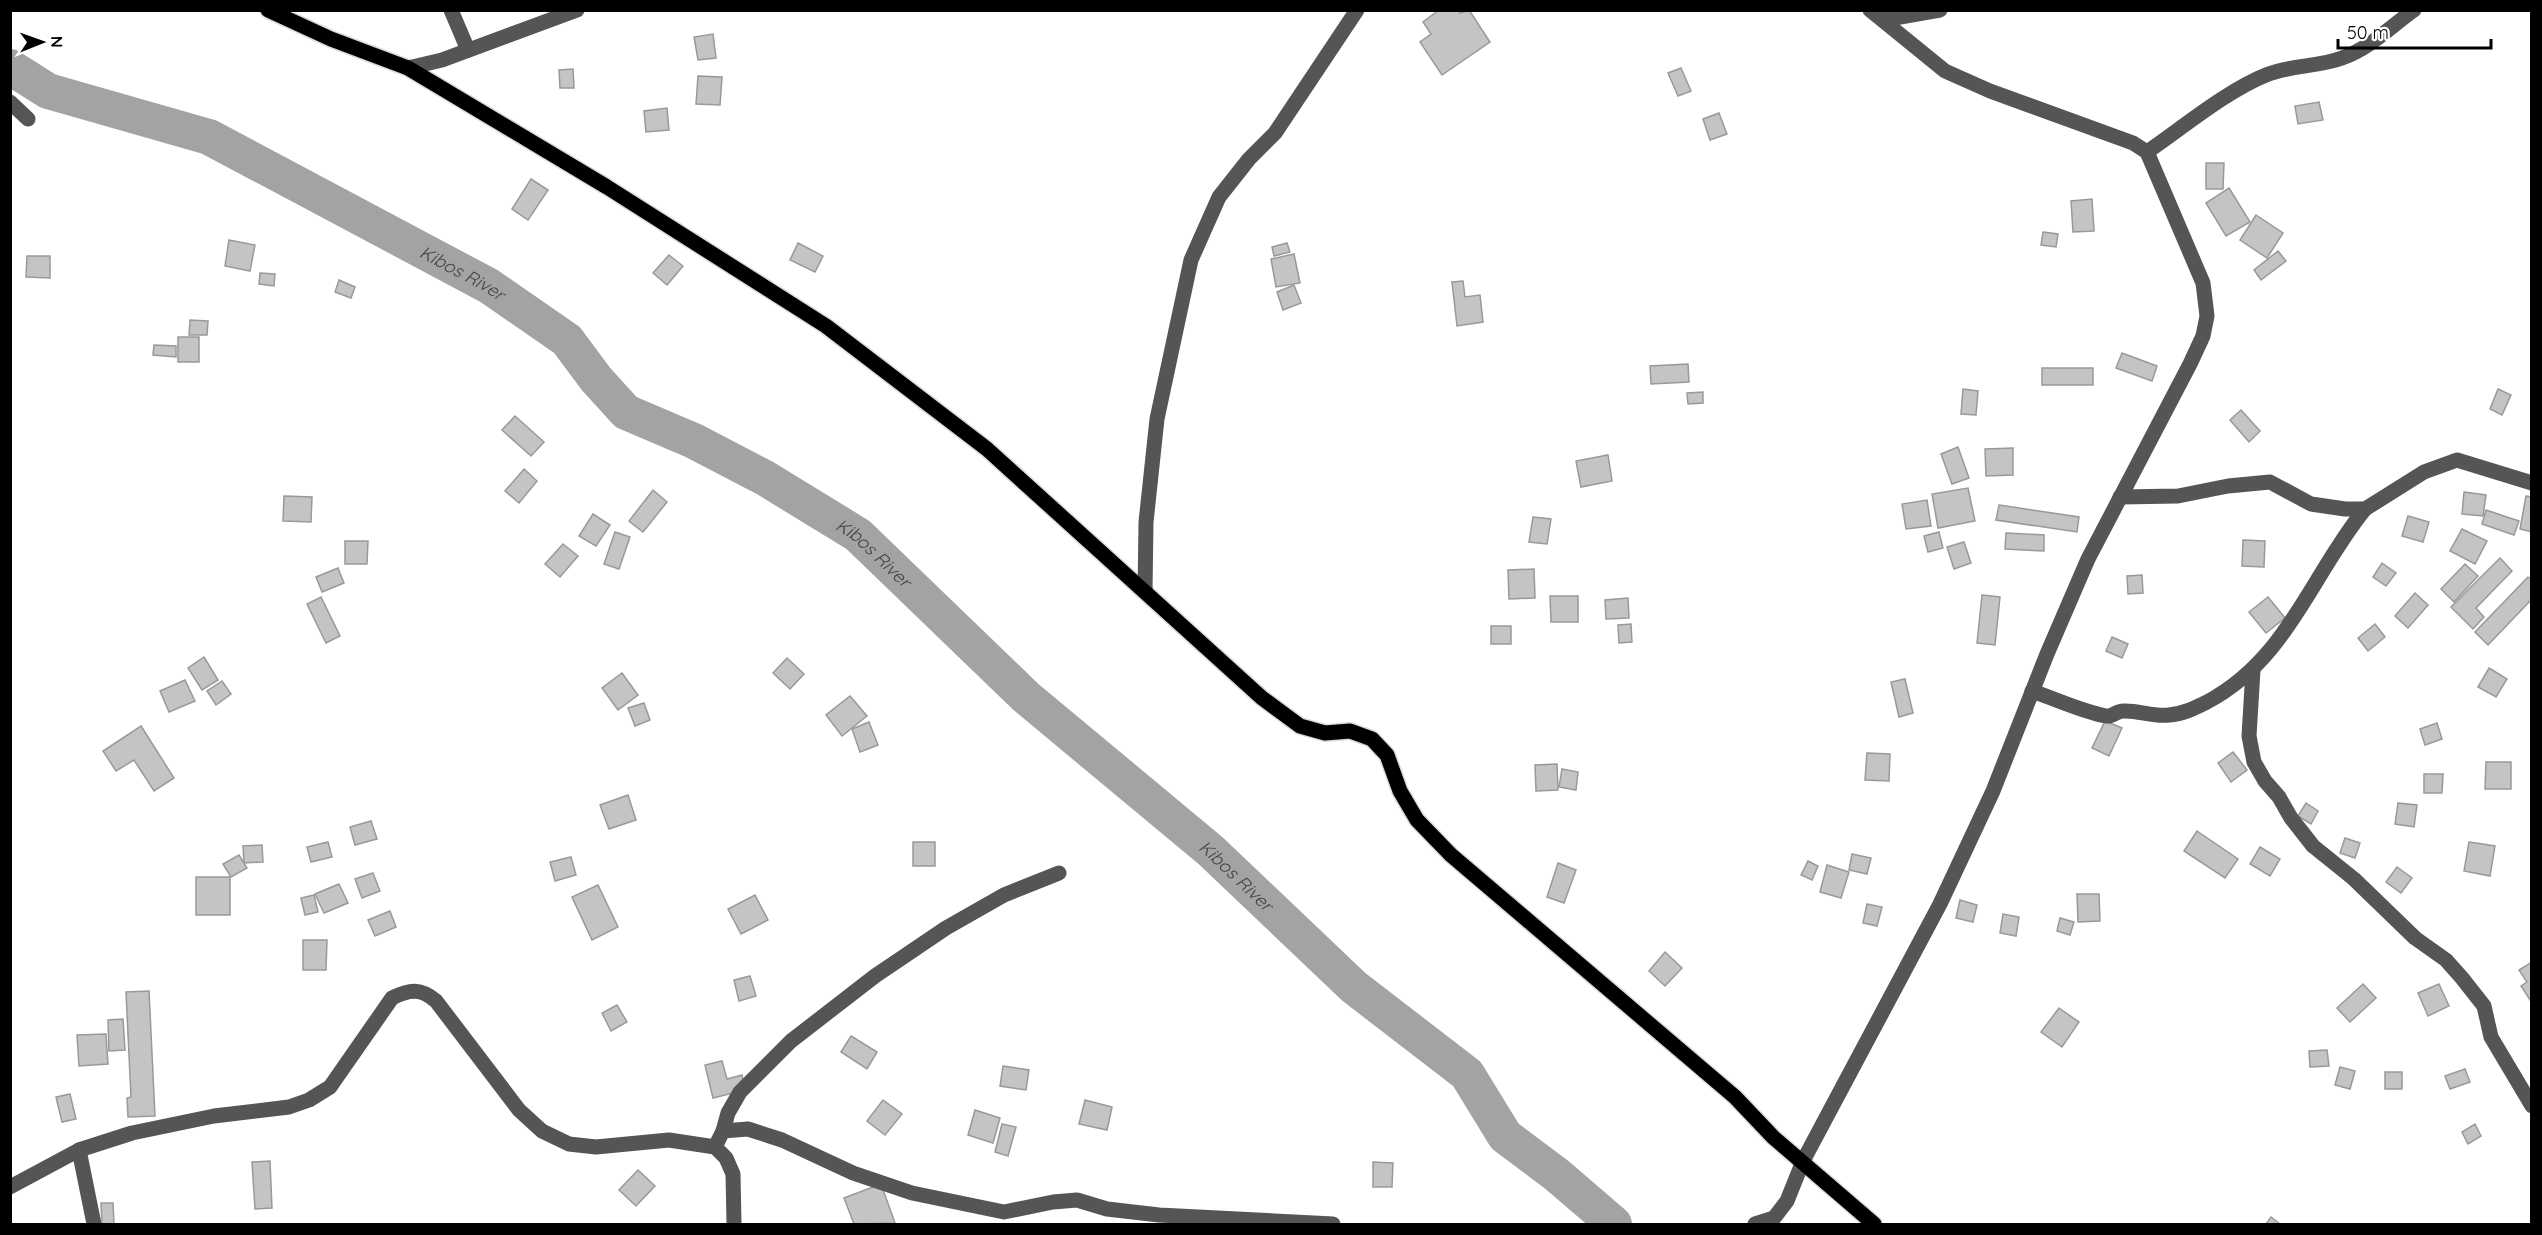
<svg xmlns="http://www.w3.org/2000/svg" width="2542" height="1235" font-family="Quicksand,sans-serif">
<rect width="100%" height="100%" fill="#fff"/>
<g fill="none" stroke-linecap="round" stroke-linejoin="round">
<!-- river -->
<path stroke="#a3a3a3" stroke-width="36" id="s1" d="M10 67 48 91 209 137 489 286 567 340 596 379 626 412 694 441 765 478 858 535 1026 697 1211 851 1354 987 1467 1074 1505 1136 1557 1175 1614 1224"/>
</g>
<!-- building -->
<g fill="#c4c4c4" stroke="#999" stroke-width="1.5">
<path d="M1439 10H1458L1460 13 1469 10 1490 42 1442 75 1420 42 1431 34 1423 22Z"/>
<path d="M713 34 716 58 698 60 694 37Z"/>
<path d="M1681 68 1691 91 1678 96 1668 73Z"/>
<path d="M573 69 574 88H560L559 70Z"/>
<path d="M698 76 722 77 720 105 696 104Z"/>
<path d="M2319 102 2323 120 2298 124 2295 106Z"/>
<path d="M667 108 669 130 646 132 644 111Z"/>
<path d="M1719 113 1727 134 1710 140 1703 119Z"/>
<path d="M2206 163H2224L2223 189H2206Z"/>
<path d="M531 179 548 190 528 220 512 209Z"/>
<path d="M2229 188 2250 222 2226 236 2206 203Z"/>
<path d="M2092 199 2094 231 2073 232 2071 201Z"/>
<path d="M2256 215 2283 233 2267 258 2240 240Z"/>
<path d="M2043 232 2058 234 2056 247 2041 245Z"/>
<path d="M229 240 255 245 250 271 225 266Z"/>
<path d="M798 243 823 256 815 272 790 260Z"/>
<path d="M1287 243 1290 252 1274 256 1272 247Z"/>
<path d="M2278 251 2286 261 2261 280 2254 270Z"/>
<path d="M1294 254 1300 283 1276 287 1271 259Z"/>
<path d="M669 255 683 266 667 285 653 273Z"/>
<path d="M27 256H50V278L26 277Z"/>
<path d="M260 273 275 274 274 286 259 284Z"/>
<path d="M339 280 355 287 351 298 335 292Z"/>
<path d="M1463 281 1465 297 1480 295 1483 322 1457 326 1452 282Z"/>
<path d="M1294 285 1301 303 1283 310 1277 292Z"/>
<path d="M190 320 208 321 207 335H189Z"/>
<rect x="178" y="337" width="21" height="25"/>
<path d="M154 345 176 346V357L153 355Z"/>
<path d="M2122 353 2157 366 2152 381 2116 368Z"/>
<path d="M1688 364 1689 382 1651 384 1650 366Z"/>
<rect x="2042" y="368" width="51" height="17"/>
<path d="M1963 389 1978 391 1976 415 1961 414Z"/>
<path d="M2498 389 2511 395 2502 415 2490 409Z"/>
<path d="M1703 392V403L1688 404 1687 393Z"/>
<path d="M2241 410 2260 431 2249 442 2230 420Z"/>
<path d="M515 416 544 442 531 456 502 430Z"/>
<path d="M1958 447 1969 478 1952 484 1941 454Z"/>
<path d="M2013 448V475L1986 476 1985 449Z"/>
<path d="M1608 455 1612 481 1581 487 1576 461Z"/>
<path d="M524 469 537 481 519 503 505 491Z"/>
<path d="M1968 488 1975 521 1938 528 1932 494Z"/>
<path d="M653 490 667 502 643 532 629 521Z"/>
<path d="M2464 492 2486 495 2483 516 2462 514Z"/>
<path d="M284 496 312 497 311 522 283 521Z"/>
<path d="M2526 496 2532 497V532L2520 529Z"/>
<path d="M1927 500 1931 526 1906 529 1902 504Z"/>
<path d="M1999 505 2079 517 2077 532 1996 520Z"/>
<path d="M2486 510 2519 521 2514 535 2482 524Z"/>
<path d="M593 514 610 525 596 546 579 536Z"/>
<path d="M2408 516 2429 522 2423 542 2402 536Z"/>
<path d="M1533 517 1551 519 1547 544 1529 542Z"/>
<path d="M2462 529 2487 541 2475 564 2450 551Z"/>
<path d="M615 532 630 537 619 569 604 564Z"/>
<path d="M1939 532 1943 548 1928 552 1924 536Z"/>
<path d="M2006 533 2044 535V551L2005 549Z"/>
<path d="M2243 540 2265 541 2264 567 2242 566Z"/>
<path d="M345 541H368L367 564H345Z"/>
<path d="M1964 542 1971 563 1954 569 1947 547Z"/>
<path d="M563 544 578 556 560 577 545 564Z"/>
<path d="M2500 558 2512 571 2476 608 2484 617 2473 629 2451 607Z"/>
<path d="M2382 563 2396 573 2386 586 2373 577Z"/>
<path d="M2465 564 2478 576 2454 602 2441 589Z"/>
<path d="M338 568 344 583 322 592 316 577Z"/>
<path d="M1534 569 1535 598 1509 599 1508 570Z"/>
<path d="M2142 575 2143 593 2128 594 2127 576Z"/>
<path d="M2528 577 2532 580V599L2488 645 2475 632Z"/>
<path d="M2415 593 2428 605 2408 628 2395 616Z"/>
<path d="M1982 595 2000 597 1995 645 1977 643Z"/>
<path d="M1550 596H1578V622H1551Z"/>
<path d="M321 597 340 636 326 643 307 604Z"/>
<path d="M2268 597 2285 618 2266 633 2249 612Z"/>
<path d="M1628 598 1629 618 1606 619 1605 600Z"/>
<path d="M1631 624 1632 642 1619 643 1618 625Z"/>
<path d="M2375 624 2385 637 2368 651 2358 638Z"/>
<rect x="1491" y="626" width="20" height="18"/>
<path d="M2112 637 2128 644 2122 658 2106 651Z"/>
<path d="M204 657 218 680 202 690 188 668Z"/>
<path d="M787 658 804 674 790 689 773 673Z"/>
<path d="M2489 668 2507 679 2496 697 2478 687Z"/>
<path d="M622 673 638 695 618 710 602 688Z"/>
<path d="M1905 679 1913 713 1899 717 1891 682Z"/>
<path d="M185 680 195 701 169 712 160 691Z"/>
<path d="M222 681 231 694 216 705 207 691Z"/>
<path d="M850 696 867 716 842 736 826 715Z"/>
<path d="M644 703 650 720 635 726 628 708Z"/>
<path d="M2105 721 2122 728 2109 756 2092 748Z"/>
<path d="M869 722 878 745 860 752 852 729Z"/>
<path d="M2437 723 2442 739 2425 745 2420 729Z"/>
<path d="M141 726 174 778 154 791 134 760 116 771 103 751Z"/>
<path d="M2233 752 2247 770 2231 782 2218 763Z"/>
<path d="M1867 753 1890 754 1889 781 1865 780Z"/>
<path d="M2486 762H2511V789H2485Z"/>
<path d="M1557 764 1558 790 1536 791 1535 765Z"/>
<path d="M1562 769 1578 772 1576 790 1559 787Z"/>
<path d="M2424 774H2443L2442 793H2424Z"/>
<path d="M628 795 636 820 609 829 600 805Z"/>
<path d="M2306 803 2318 811 2311 824 2298 816Z"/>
<path d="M2398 803 2417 805 2414 827 2395 824Z"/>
<path d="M371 821 377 839 355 845 350 827Z"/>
<path d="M2197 831 2238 859 2225 878 2184 851Z"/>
<path d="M2345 838 2360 843 2355 858 2340 853Z"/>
<path d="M328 842 332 857 311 862 307 847Z"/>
<rect x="913" y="842" width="22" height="24"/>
<path d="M2469 842 2495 846 2490 876 2464 871Z"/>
<path d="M262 845 263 862 244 863 243 846Z"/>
<path d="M2260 847 2280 859 2270 876 2250 864Z"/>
<path d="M1852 854 1871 858 1867 874 1849 870Z"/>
<path d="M239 855 247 868 231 877 223 864Z"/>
<path d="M571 857 576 875 555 881 550 862Z"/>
<path d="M1808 861 1818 866 1812 880 1801 875Z"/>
<path d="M1558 863 1576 870 1564 903 1547 897Z"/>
<path d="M1827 865 1849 872 1841 898 1820 892Z"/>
<path d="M2397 867 2412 878 2401 893 2386 882Z"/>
<path d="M373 873 380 891 362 898 355 879Z"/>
<rect x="196" y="877" width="34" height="38"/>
<path d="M339 884 348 903 324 913 315 894Z"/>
<path d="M598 885 618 927 592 940 572 897Z"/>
<path d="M2077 894H2099L2100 921 2078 922Z"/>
<path d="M314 895 318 912 305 915 301 898Z"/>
<path d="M755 895 768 920 741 934 728 909Z"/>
<path d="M1960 900 1977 905 1973 922 1956 918Z"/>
<path d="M1867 904 1882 907 1877 926 1863 923Z"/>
<path d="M390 911 396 927 375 936 368 920Z"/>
<path d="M2003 914 2019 917 2016 936 2000 933Z"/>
<path d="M2060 918 2074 922 2070 935 2057 931Z"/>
<path d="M303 940H327L326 970H303Z"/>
<path d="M1665 952 1682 968 1665 986 1649 971Z"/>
<path d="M2532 962V1003L2521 986 2527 982 2519 970Z"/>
<path d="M750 976 756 996 739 1001 734 980Z"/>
<path d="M2363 984 2376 998 2350 1022 2337 1008Z"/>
<path d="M2439 984 2449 1006 2428 1016 2418 993Z"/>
<path d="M149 991 155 1116 128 1117 127 1098 131 1097 126 992Z"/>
<path d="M617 1005 627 1022 611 1031 602 1013Z"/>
<path d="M2059 1008 2079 1022 2062 1047 2041 1032Z"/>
<path d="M123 1019 125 1050 109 1051 108 1020Z"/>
<path d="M106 1034 108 1064 79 1066 77 1035Z"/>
<path d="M851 1036 877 1052 867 1069 841 1052Z"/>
<path d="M2327 1050 2329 1066 2310 1067 2309 1051Z"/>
<path d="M722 1061 727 1079 742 1075 745 1090 713 1098 705 1065Z"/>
<path d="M1003 1066 1029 1070 1026 1090 1000 1086Z"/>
<path d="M2340 1067 2355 1071 2350 1089 2335 1085Z"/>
<path d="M2465 1069 2470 1082 2450 1089 2445 1076Z"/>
<rect x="2385" y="1072" width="17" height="17"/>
<path d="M70 1094 76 1119 62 1122 56 1097Z"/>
<path d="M883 1100 902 1114 885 1135 867 1121Z"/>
<path d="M1085 1100 1112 1107 1107 1130 1079 1124Z"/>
<path d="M975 1110 1000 1118 993 1143 968 1135Z"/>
<path d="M1002 1124 1016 1127 1008 1156 995 1152Z"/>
<path d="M2475 1124 2481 1136 2468 1144 2462 1132Z"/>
<path d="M270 1161 272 1208 255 1209 252 1162Z"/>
<path d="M1373 1162 1393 1163 1392 1187H1373Z"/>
<path d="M638 1170 655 1186 636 1206 619 1190Z"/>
<path d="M881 1184 895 1223 854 1224 844 1198Z"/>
<path d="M101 1203H113L114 1224H102Z"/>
<path d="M2271 1217 2280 1224H2266Z"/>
</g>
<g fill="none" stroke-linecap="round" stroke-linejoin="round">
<!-- major casing -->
<g stroke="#dbdbdb" stroke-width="18">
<path id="major" d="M268 10 331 39 408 68 607 187 826 326 987 449 1262 698 1300 726 1325 733 1350 731 1372 739 1387 755 1400 791 1417 820 1451 855 1735 1097 1773 1137 1874 1224"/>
</g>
<!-- minor -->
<g stroke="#555" stroke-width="15">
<path d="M451 10 468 50"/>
<path d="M1883 20 1940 10"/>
<path d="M408 68 442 60 577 10"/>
<path d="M10 102 28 119"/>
<path d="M2147 152C2182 128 2228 90 2266 75 2290 65 2318 67 2342 58 2370 48 2390 27 2414 10"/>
<path d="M2120 497 2178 496 2228 486 2270 482 2311 504 2345 509H2365L2424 472 2457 460 2532 483"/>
<path d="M1145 592 1146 522 1157 419 1191 260 1219 197 1249 159 1275 133 1357 10"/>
<path d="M2253 670 2249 736 2254 762 2265 781 2279 797 2291 818 2313 846 2354 879 2415 938 2446 960 2462 978 2484 1006 2491 1037 2532 1106"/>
<path d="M2032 691C2056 699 2081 711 2106 716 2113 717 2116 711 2123 711 2138 710 2153 717 2169 715 2183 714 2195 708 2207 702 2288 659 2311 575 2365 509"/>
<path d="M723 1131 728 1113 740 1092 791 1041 875 976 946 928 1004 895 1059 873"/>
<path d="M715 1147 723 1131 748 1129 782 1140 853 1173 912 1193 1004 1212 1053 1202 1077 1200 1107 1209 1159 1215 1333 1224"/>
<path d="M79 1150 94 1224"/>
<path d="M10 1187 79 1150 132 1133 214 1116 289 1107 309 1100 330 1087 392 998C410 989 421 988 436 1001L519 1110 542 1131 569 1144 596 1147 669 1140 715 1147 726 1158 733 1174 734 1224"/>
<path d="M1755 1224 1774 1218 1787 1201 1803 1161 1940 904 1993 791 2047 654 2088 559 2190 364 2203 336 2207 316 2203 283 2147 152 2133 143 1990 91 1945 71 1870 10"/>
</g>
<!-- major -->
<use href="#major" stroke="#000" stroke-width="15"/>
</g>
<g text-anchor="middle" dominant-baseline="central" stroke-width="6" stroke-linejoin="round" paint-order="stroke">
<!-- water labels -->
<g font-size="18" font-style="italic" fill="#444" stroke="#fff">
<text stroke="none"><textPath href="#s1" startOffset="500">Kibos River</textPath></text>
<text stroke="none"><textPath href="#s1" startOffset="1004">Kibos River</textPath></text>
<text stroke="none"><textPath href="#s1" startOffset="1490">Kibos River</textPath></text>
</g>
</g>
<!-- border -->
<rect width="2542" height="1235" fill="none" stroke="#000000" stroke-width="24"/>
<!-- north arrow -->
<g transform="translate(42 42) rotate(89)" stroke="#ffffff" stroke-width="4.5" paint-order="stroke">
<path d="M0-4.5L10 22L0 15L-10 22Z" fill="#000000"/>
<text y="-9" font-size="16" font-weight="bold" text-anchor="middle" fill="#000000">N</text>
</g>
<!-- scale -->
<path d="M2338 39v9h153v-9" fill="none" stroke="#000000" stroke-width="3"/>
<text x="2347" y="39" font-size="18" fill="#000000" stroke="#ffffff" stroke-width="4.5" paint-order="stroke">50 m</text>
</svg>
